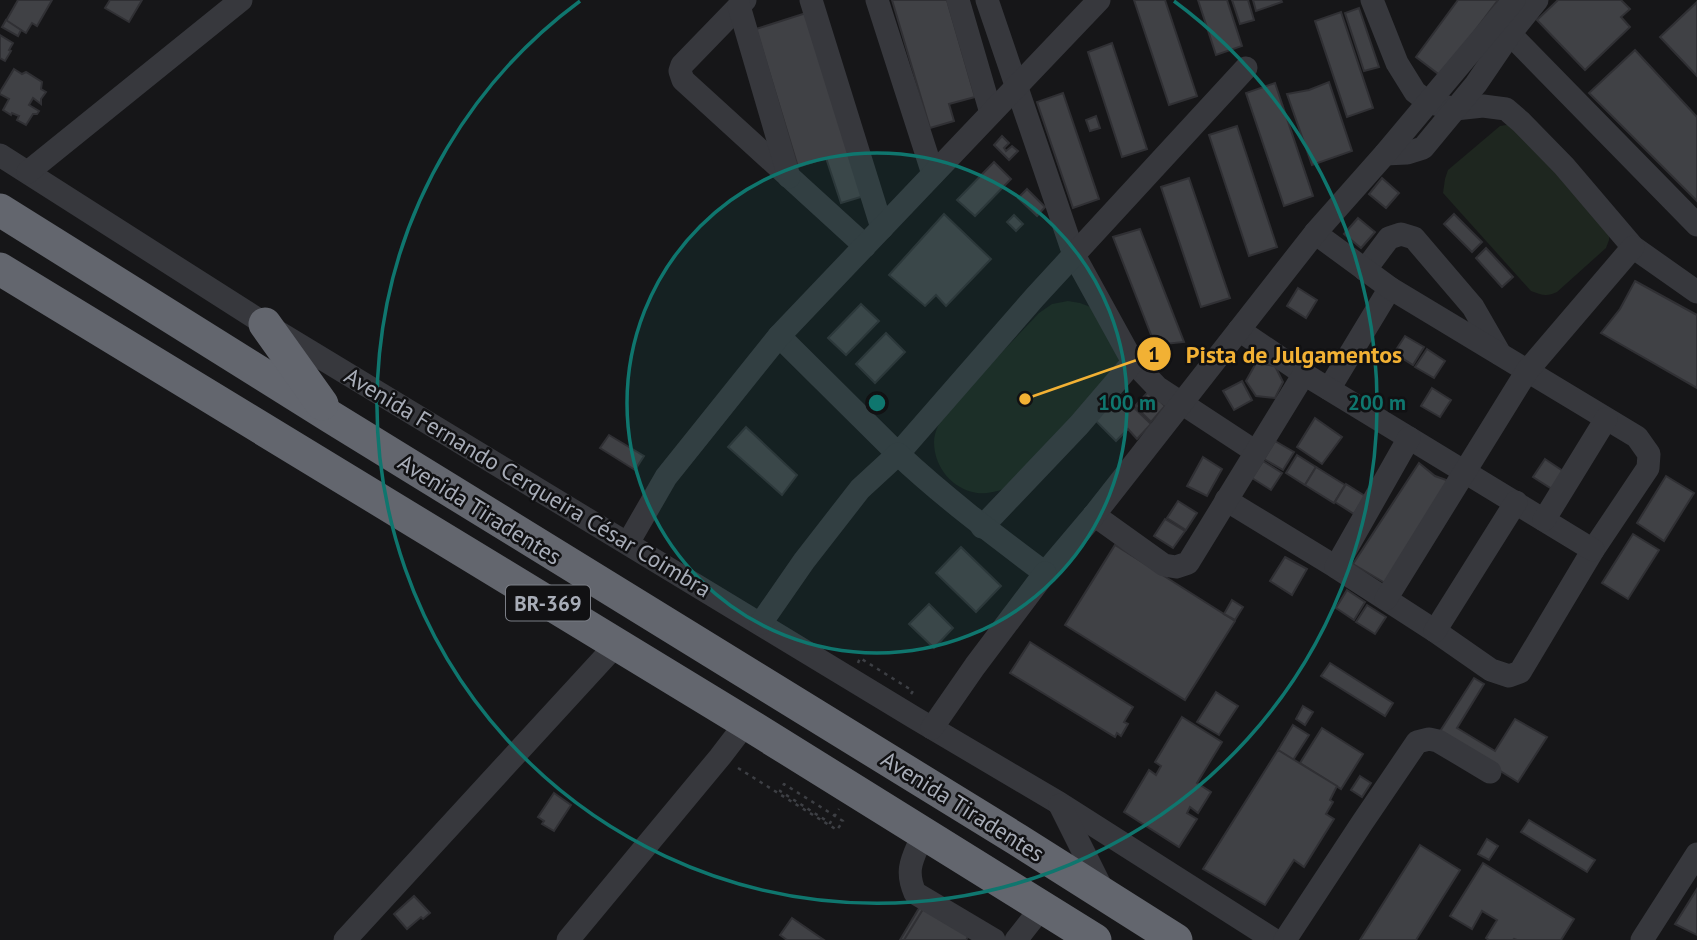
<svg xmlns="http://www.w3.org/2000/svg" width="1697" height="940" font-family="'PT Sans',sans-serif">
<rect width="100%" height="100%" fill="#161618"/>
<!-- green -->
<g fill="#1e261f">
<path d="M1512 124 1610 231 1609 240 1606 248 1557 292C1547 297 1541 295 1531 291L1443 193 1445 179 1448 170 1500 126Z"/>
<path d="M1068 301 1080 303 1093 308 1120 352 1119 364 1113 378 1004 489C995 492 986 494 977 493 952 489 934 467 934 442 934 431 941 420 946 411L1039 313 1052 304Z"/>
</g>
<!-- building -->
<g fill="#404145" stroke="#303034" stroke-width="2">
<path d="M18 0H52L37 26 32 23 26 33 6 21Z"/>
<path d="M110 0H142L129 22 105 8Z"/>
<path d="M892 0H947L975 97 949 104 954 121 930 128Z"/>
<path d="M1134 0H1165L1197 96 1169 105Z"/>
<path d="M1198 0H1227L1242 46 1216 55Z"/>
<path d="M1232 0H1248L1254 20 1240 24Z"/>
<path d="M1253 0H1281L1282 2 1256 11Z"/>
<path d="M1458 0H1498L1441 76 1416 57Z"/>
<path d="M1558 0H1621L1630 9 1621 17 1630 27 1585 70 1537 20Z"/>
<path d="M1697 2V76L1660 37Z"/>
<path d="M1359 8 1379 67 1364 71 1345 13Z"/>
<path d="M1341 12 1373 108 1347 117 1315 21Z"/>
<path d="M806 13 864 196 841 203 826 158 798 167 756 29Z"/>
<path d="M6 20 21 30 18 36 2 27Z"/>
<path d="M0 35 13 43 9 50 11 51 5 61 0 58Z"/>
<path d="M1112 43 1147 149 1122 157 1088 52Z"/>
<path d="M1635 50 1697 117V201L1589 93Z"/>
<path d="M14 69 22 74 26 72 42 82 41 89 46 92 41 99V104L33 98 29 105 39 111 37 114H33L26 125 17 120 19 116 12 113 11 115 3 110 9 99 0 94V92Z"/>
<path d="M1329 82 1352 151 1312 165 1287 94 1309 90Z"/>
<path d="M1275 83 1313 196 1284 206 1246 93Z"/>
<path d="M1063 93 1099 199 1073 208 1037 102Z"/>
<path d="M1096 116 1100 128 1090 131 1086 120Z"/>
<path d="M1237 126 1277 247 1249 256 1209 135Z"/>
<path d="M1002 136 1009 143 1004 148 1006 151 1012 146 1018 151 1009 160 994 145Z"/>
<path d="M994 162 1011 179 975 216 957 200Z"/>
<path d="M1189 178 1230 298 1201 307 1161 187Z"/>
<path d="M1382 178 1399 193 1386 208 1369 194Z"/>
<path d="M1027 189 1045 207 1037 216 1018 198Z"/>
<path d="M944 214 991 259 946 306 936 295 925 306 889 275Z"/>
<path d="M1454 214 1482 242 1472 252 1444 224Z"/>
<path d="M1014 215 1023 224 1016 231 1007 222Z"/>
<path d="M1358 218 1375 232 1361 248 1344 234Z"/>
<path d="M1140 229 1184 342 1155 345 1113 237Z"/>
<path d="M1486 248 1513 277 1502 287 1476 258Z"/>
<path d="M1635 281 1697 315V388L1601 333 1620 309Z"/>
<path d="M1298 288 1317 300 1306 318 1287 306Z"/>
<path d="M861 304 879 321 846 355 828 338Z"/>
<path d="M886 333 905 352 875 383 856 364Z"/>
<path d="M1405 336 1424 347 1413 365 1394 353Z"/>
<path d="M1427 349 1445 361 1434 378 1415 367Z"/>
<path d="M1256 363 1275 366 1283 382 1275 398 1256 396 1246 381Z"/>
<path d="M1242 381 1252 400 1234 410 1223 391Z"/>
<path d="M1432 388 1451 400 1440 417 1421 406Z"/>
<path d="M1149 391 1165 406 1151 422 1135 406Z"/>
<path d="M1114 395 1124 406 1128 402 1151 424 1137 439 1128 429 1116 441 1095 420Z"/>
<path d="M1315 418 1342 437 1322 464 1297 447Z"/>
<path d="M746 427 797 475 782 495 728 447Z"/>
<path d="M609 435 644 456 635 470 600 448Z"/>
<path d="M1275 441 1294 452 1283 470 1264 459Z"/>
<path d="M1297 455 1316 467 1305 485 1286 473Z"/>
<path d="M1203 457 1222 469 1207 496 1187 486Z"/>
<path d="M1545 459 1563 471 1552 489 1533 477Z"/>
<path d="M1263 461 1282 473 1271 490 1252 478Z"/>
<path d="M1419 463 1435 476 1452 482 1385 583 1353 564Z"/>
<path d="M1316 467 1345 485 1334 503 1305 485Z"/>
<path d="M1666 476 1694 493 1664 541 1637 523Z"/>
<path d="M1346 484 1365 496 1354 514 1335 502Z"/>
<path d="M1178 501 1197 513 1186 530 1167 518Z"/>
<path d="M1165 519 1185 531 1173 548 1154 536Z"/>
<path d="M1633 534 1659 550 1628 599 1602 583Z"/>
<path d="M1115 545 1235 621 1185 700 1065 625Z"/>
<path d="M961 547 1001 586 976 612 936 573Z"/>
<path d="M1285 557 1307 569 1292 595 1270 581Z"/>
<path d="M1347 590 1365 602 1354 620 1336 608Z"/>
<path d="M1232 600 1243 607 1235 620 1224 614Z"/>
<path d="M929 604 953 628 934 648 909 624Z"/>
<path d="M1367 605 1386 617 1375 634 1356 622Z"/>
<path d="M1030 642 1133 707 1124 722 1128 724 1121 736 1117 733 1115 737 1010 673Z"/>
<path d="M1330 663 1393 703 1385 716 1321 676Z"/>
<path d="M1474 678 1484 684 1457 728 1495 751 1515 719 1547 737 1518 782 1439 733Z"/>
<path d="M1216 692 1238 706 1219 735 1197 722Z"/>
<path d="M1303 706 1313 712 1305 725 1296 719Z"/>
<path d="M1182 717 1222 742 1197 783 1211 792 1198 813 1190 807 1187 813 1197 819 1179 847 1124 812 1149 770 1156 775 1161 766 1155 762Z"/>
<path d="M1293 725 1309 735 1293 760 1278 750Z"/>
<path d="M1322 728 1363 754 1341 789 1300 763Z"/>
<path d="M1278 750 1337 786 1330 800 1333 802 1326 814 1334 819 1304 867 1294 860 1265 905 1203 869Z"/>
<path d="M1360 776 1371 783 1362 797 1351 790Z"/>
<path d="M554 793 571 805 554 831 542 824 544 821 538 817Z"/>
<path d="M1529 820 1595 860 1587 872 1521 832Z"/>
<path d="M1487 839 1498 846 1489 860 1478 854Z"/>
<path d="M1420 845 1460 870 1416 940H1360Z"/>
<path d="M1483 863 1574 919 1561 940H1517L1514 939 1513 940H1489L1486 938 1497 920 1482 911 1472 929 1450 916Z"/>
<path d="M1697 889V935L1675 924Z"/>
<path d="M414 896 430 913 423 919 421 917 407 929 394 914Z"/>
<path d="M924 900 966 926 957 940H900Z"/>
<path d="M925 906 970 934 966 940H904Z"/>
<path d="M792 918 824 940H787L780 935Z"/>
</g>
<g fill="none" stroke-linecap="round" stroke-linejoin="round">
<!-- path -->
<g stroke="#3d3f44" stroke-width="2.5" stroke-dasharray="3.5 5" stroke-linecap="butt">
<path d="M858 663 860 658 913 691 911 694"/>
<path d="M738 768 837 830 843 821 784 784 780 791 830 823 839 809"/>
</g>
<!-- minor -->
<g stroke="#37383d" stroke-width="23">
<path d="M745 0 682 65 680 71 683 80 865 246"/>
<path d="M811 0 882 228"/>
<path d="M877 0 933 174"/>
<path d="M958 0 991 113"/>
<path d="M987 0 1074 255 1133 362 1157 387 1256 452"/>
<path d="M1372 0 1397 63 1415 92 1428 102 1455 109 1483 106 1506 109 1521 122 1564 166 1633 247 1697 292"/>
<path d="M739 6 789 177"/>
<path d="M1510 34 1697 225"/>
<path d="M1385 154 1407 153 1423 148 1476 84 1510 34 1537 0"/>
<path d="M0 155 265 324 915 718 1059 803 1274 940"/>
<path d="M28 172 241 0"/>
<path d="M1365 270 1389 238 1401 234 1414 238 1473 307 1500 354"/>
<path d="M1239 330 1304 374"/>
<path d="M779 336 898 454 1035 297 1246 68"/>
<path d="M1329 389 1390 288"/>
<path d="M1226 500 1336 567 1435 631 1491 670 1509 676 1520 672 1593 550 1648 468 1649 454 1637 437 1390 288 1315 233"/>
<path d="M1094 515 1164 565 1176 567 1188 563 1304 374 1593 550"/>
<path d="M1544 520 1606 419"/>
<path d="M982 527 1079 425 1133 362"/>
<path d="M628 543 666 477 779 336 1099 0"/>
<path d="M1336 567 1409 438"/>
<path d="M1386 599 1527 371 1633 247"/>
<path d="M761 623 804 561 860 489 898 454C944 497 994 535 1045 573L1094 515 1315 233 1385 154 1514 0"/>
<path d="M1435 631 1516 502"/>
<path d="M932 728 975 666 1045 573"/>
<path d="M1060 805 1104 893"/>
<path d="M923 834C914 857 904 868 915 893L994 940"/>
<path d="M345 940 616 645"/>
<path d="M568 940 720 757 746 723"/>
<path d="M1016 940 1042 907"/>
<path d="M1285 940 1362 823 1417 742 1429 739 1438 741 1490 772"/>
<path d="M1642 940 1697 854"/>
</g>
<!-- highway -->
<g stroke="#63666e" stroke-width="33">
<path d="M0 210 331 417 1018 840 1176 940"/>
<path d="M0 269 746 723 1095 940"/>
<path d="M265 324 322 404"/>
</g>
</g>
<!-- distance rings -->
<circle cx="877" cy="403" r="250" fill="#0f766e" fill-opacity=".12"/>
<g fill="none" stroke="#0f766e" stroke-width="3.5">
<circle cx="877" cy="403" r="250"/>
<path d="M1174 1A500 500 0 1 1 580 1"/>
</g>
<g text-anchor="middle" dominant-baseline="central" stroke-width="5" stroke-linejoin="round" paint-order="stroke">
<!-- shield labels -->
<rect fill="#111113" stroke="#7b7e86" stroke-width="2" x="506" y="585.5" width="84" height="35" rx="5"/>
<g font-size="21" font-weight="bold" fill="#a8adb8">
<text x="548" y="603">BR-369</text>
</g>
<!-- street labels -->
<g font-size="23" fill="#a8adb8" stroke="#111113">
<text transform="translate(528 482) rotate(31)">Avenida Fernando Cerqueira César Coimbra</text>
<text transform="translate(480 509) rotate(32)">Avenida Tiradentes</text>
<text transform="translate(963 806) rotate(32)">Avenida Tiradentes</text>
</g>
</g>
<circle cx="877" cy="403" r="10" fill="#0f766e" stroke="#111113" stroke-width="3.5"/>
<g font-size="21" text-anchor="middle" font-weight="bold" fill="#0f766e" stroke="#111113" stroke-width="5" stroke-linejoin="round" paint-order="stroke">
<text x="1127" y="410">100 m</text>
<text x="1377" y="410">200 m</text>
</g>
<!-- callouts -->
<path fill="none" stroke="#f2b134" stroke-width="2.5" d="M1025 399L1154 354"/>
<g fill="#f2b134" stroke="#111113" stroke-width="2.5">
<circle cx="1025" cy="399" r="7"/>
<circle cx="1154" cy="354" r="18"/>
</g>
<g font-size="21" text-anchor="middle" font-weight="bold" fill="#111">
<text x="1154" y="362">1</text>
</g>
<g font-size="24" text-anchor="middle" font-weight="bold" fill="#f2b134" stroke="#111113" stroke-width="5" stroke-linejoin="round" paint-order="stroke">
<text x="1294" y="363">Pista de Julgamentos</text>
</g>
</svg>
